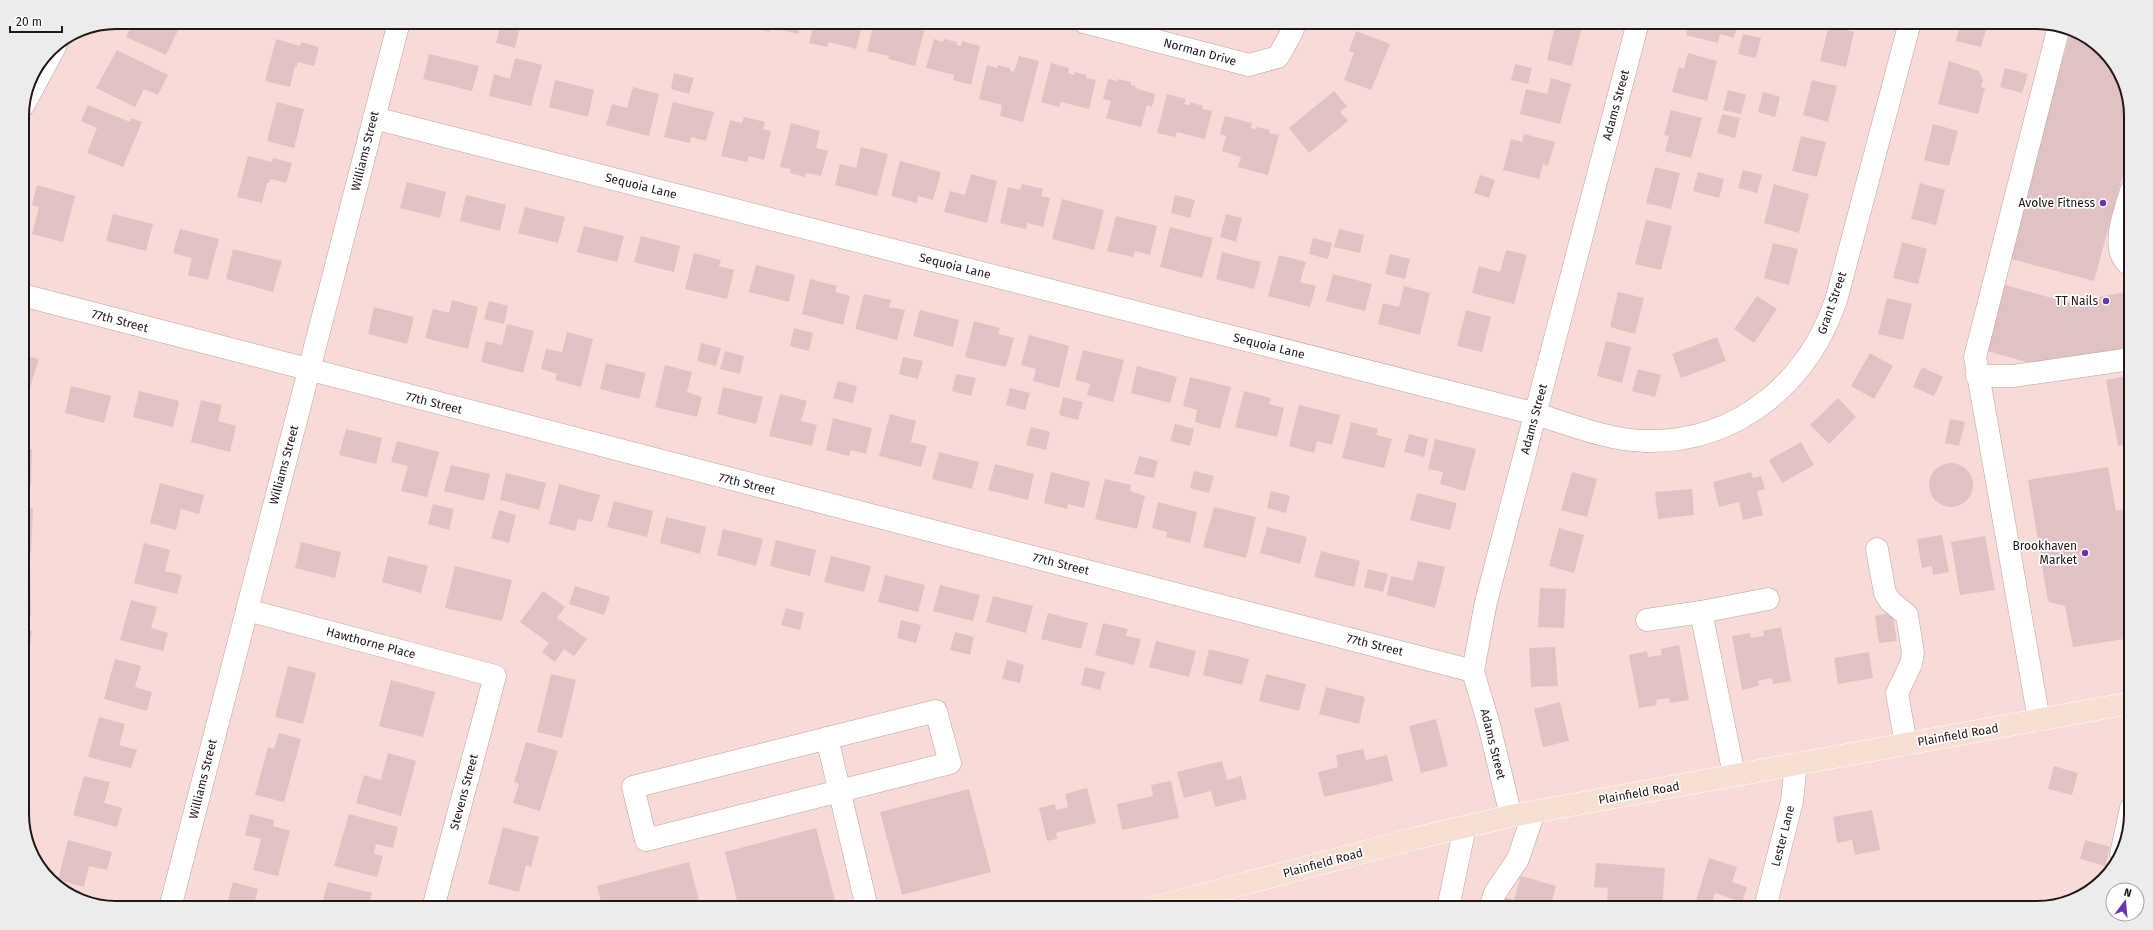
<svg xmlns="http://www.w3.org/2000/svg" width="2153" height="930" font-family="'Fira Sans',sans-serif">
<rect width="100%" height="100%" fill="#f8dbd6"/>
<!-- building -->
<g fill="#e0c2c5">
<path d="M133 22H142L151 27 153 22H182L166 55 126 37Z"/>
<path d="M284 22H306L305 28Z"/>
<path d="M439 22H460L458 29 438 24Z"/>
<path d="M753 22H801L798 34 770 27 769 32 751 27Z"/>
<path d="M815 22H863L856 49 829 42 827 47 809 43Z"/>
<path d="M1379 22H1389L1388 25Z"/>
<path d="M1514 22H1537L1535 30 1514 24Z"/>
<path d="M1556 22 1582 26 1572 66 1547 60Z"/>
<path d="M1690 22H1738L1734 38 1720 34 1718 43 1686 35Z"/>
<path d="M1961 22H1988L1981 47 1956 41Z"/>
<path d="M874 23 902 30 904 25 924 31 915 66 888 59 889 56 867 51Z"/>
<path d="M1829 25 1854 32 1846 67 1820 61Z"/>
<path d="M500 27 519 31 515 48 496 43Z"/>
<path d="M2071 29 2115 64 2131 110V146L2094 281 2008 258Z"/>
<path d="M1356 31 1390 44 1371 90 1344 80 1354 53 1349 51Z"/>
<path d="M1743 34 1761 38 1756 58 1738 54Z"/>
<path d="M276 39 300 46 301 42 319 47 314 66 298 62 297 67 295 66 290 87 265 81Z"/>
<path d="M934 39 943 42 944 39 957 42 956 45 961 46 962 41 980 46 971 85 953 80 954 75 926 68Z"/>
<path d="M117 50 168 75 158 95 144 89 135 107 96 88Z"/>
<path d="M1688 53 1717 61 1707 101 1672 92 1679 67 1684 69Z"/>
<path d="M429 54 479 66 472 91 423 79Z"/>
<path d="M1019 56 1039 61 1023 122 1000 116 1002 105 979 99 987 65 997 68 998 65 1010 68V71L1014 72Z"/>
<path d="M515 58 542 65 531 106 489 96 494 74 510 79Z"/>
<path d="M1949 61 1979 71 1983 80 1981 87 1985 88 1978 114 1938 104Z"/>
<path d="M1051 63 1069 68 1068 73 1074 75V72L1087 75 1086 78 1096 80 1089 109 1061 102 1059 107 1041 102Z"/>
<path d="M1515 64 1532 68 1528 84 1511 80Z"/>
<path d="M2005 68 2028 74 2022 93 2000 87Z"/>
<path d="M674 73 694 78 689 94 671 89Z"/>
<path d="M1551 78 1571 84 1560 124 1520 114 1526 89 1547 94Z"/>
<path d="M1108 79 1118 81V79L1131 82V85L1136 86 1135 88 1155 94 1152 107 1147 105 1141 127 1106 118 1111 101 1103 99Z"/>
<path d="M555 80 594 90 588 117 549 107Z"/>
<path d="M1812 80 1837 86 1828 122 1803 115Z"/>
<path d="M633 87 659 94 649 136 606 125 612 104 627 108Z"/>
<path d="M1728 90 1746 95 1741 114 1723 110Z"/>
<path d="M1334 91 1347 106 1340 112 1348 121 1309 153 1289 128Z"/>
<path d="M1763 92 1780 97 1775 117 1758 112Z"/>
<path d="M1167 94 1186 99 1184 104 1190 105V102L1203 106 1202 109 1212 111 1205 139 1177 132 1175 137 1157 133Z"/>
<path d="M277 102 304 109 294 148 267 141Z"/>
<path d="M673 102 714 112 706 141 691 137 690 143 664 137Z"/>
<path d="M88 105 130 122 131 118 142 122 123 167 87 153 97 128 81 121Z"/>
<path d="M1671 110 1702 118 1691 158 1665 151 1669 136 1664 135Z"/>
<path d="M1722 114 1740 118 1735 138 1717 133Z"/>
<path d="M1225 116 1252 123 1251 128 1256 129 1257 127 1270 130 1269 133 1279 135 1268 175 1238 167 1241 157 1222 151 1226 136 1220 134Z"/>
<path d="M744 117 765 122 763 129 771 131 764 160 749 156 747 162 721 156 730 120 742 123Z"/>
<path d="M791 123 820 131 816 148 828 151 821 176 806 173 805 177 790 173 791 169 780 167Z"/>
<path d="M1933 124 1958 131 1949 166 1924 160Z"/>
<path d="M1524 134 1555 142 1548 166 1543 164 1539 179 1503 170 1511 139 1522 142Z"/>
<path d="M1801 136 1826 142 1817 177 1792 171Z"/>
<path d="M861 147 888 154 877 196 835 185 840 164 856 168Z"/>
<path d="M248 156 272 162 273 158 292 163 286 183 271 179 269 183H267L262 203 237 197Z"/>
<path d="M900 161 941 172 933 200 918 196 917 203 891 196Z"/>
<path d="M1655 167 1680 173 1671 209 1646 203Z"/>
<path d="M1743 170 1762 175 1757 193 1738 188Z"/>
<path d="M1698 172 1724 179 1719 198 1693 191Z"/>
<path d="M971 174 997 181 987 223 944 212 950 191 965 195Z"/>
<path d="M1480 175 1495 180 1489 198 1474 193Z"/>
<path d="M407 182 446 192 440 218 400 208Z"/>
<path d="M1920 183 1945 190 1936 225 1911 219Z"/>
<path d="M1022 184 1043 189 1041 196 1050 198 1043 227 1027 223 1026 229 1000 223 1008 187 1020 190Z"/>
<path d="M1774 184 1809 194 1799 233 1764 223Z"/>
<path d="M37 185 75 196 63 242 32 234 39 207 32 205Z"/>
<path d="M466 195 506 205 500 231 460 221Z"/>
<path d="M1175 195 1195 200 1190 218 1171 213Z"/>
<path d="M1062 199 1104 210 1094 250 1052 239Z"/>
<path d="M525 207 565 217 558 243 518 233Z"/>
<path d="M113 214 153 224 146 251 106 241Z"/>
<path d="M1226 214 1242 218 1236 242 1220 237Z"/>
<path d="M1116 216 1157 226 1150 255 1135 251 1133 257 1107 251Z"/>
<path d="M1646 220 1672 226 1661 270 1635 264Z"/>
<path d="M584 226 624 236 617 262 577 252Z"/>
<path d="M1170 227 1213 238 1202 278 1160 267Z"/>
<path d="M180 229 219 239 208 280 188 275 192 258 173 253Z"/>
<path d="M1339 229 1364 235 1360 253 1334 247Z"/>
<path d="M641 236 680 246 674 272 634 262Z"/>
<path d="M1313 238 1332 243 1328 259 1309 254Z"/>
<path d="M1902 242 1927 249 1918 284 1893 278Z"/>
<path d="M1773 243 1798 249 1789 285 1764 278Z"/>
<path d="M233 249 282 261 273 292 226 279Z"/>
<path d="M1506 250 1527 255 1514 304 1472 293 1479 266 1500 272Z"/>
<path d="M1222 252 1261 262 1254 289 1216 279Z"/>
<path d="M694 253 721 260 719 266 734 270 727 299 685 289Z"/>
<path d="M1390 254 1410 259 1405 279 1385 274Z"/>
<path d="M1279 255 1306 262 1300 282 1316 286 1310 307 1268 296Z"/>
<path d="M756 265 795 275 789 302 749 292Z"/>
<path d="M1333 274 1372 284 1365 311 1326 301Z"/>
<path d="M810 279 837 286 835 292 850 296 843 325 802 314Z"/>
<path d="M2002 284 2077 305 2099 301 2098 297 2131 291V347L2038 362 2037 365 1984 350Z"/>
<path d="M1404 286 1430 293 1420 335 1378 324 1383 303 1399 307Z"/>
<path d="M1618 292 1644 298 1635 334 1610 327Z"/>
<path d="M864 294 891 300 889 307 905 310 897 340 855 329Z"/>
<path d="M1757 296 1777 309 1754 343 1734 329Z"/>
<path d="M1887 298 1912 304 1903 340 1878 334Z"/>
<path d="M452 300 478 307 468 349 425 338 433 309 449 313Z"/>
<path d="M489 301 508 306 504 324 484 319Z"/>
<path d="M374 307 414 317 407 344 368 334Z"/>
<path d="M920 310 959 320 953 347 913 336Z"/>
<path d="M1466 310 1491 317 1482 352 1457 346Z"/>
<path d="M974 321 1000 328 998 334 1014 338 1006 367 965 357Z"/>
<path d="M507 324 534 331 523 373 481 362 486 341 502 345Z"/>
<path d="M794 328 813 333 809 351 790 346Z"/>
<path d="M567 332 593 339 581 387 555 380 557 374 541 369 546 349 562 352Z"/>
<path d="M1029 335 1069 346 1059 388 1033 381 1036 369 1021 365Z"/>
<path d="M1717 337 1726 361 1681 378 1672 354Z"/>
<path d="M1606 341 1631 347 1622 383 1597 376Z"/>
<path d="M701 343 721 348 716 366 697 361Z"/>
<path d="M1083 350 1124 360 1113 402 1087 395 1090 384 1075 380Z"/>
<path d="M725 351 744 356 740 374 720 369Z"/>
<path d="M1870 353 1893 366 1874 399 1851 386Z"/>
<path d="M22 355 39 359 25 403 22 402Z"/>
<path d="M903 357 923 361 918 379 899 374Z"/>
<path d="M606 363 646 373 639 399 600 389Z"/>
<path d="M665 365 692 372 687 392 702 397 697 417 655 407Z"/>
<path d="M1137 366 1177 377 1170 403 1131 393Z"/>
<path d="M1922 367 1943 377 1934 396 1913 387Z"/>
<path d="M1638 369 1661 375 1655 397 1632 391Z"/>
<path d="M956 374 976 378 971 396 952 391Z"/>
<path d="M2131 375V443L2118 446 2106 380Z"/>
<path d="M1190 377 1231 387 1220 429 1195 422 1197 410 1183 406Z"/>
<path d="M838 381 857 386 853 403 833 398Z"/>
<path d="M71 386 111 396 104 423 65 413Z"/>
<path d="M723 387 763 397 756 424 717 414Z"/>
<path d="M1010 388 1030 393 1025 410 1006 405Z"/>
<path d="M139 391 179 401 173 427 133 417Z"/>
<path d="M1244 391 1271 398 1269 404 1284 408 1277 437 1235 427Z"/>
<path d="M780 394 807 401 801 421 817 425 812 446 769 436Z"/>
<path d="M1063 397 1083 402 1078 420 1059 415Z"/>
<path d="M1838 398 1856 417 1829 444 1810 425Z"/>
<path d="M201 400 222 405 218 421 236 426 230 452 191 442Z"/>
<path d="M1299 405 1340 415 1332 445 1317 441 1314 453 1289 446Z"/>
<path d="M890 414 916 421 911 442 927 446 921 467 879 456Z"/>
<path d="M833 418 872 428 866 454 851 450 849 456 826 450Z"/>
<path d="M1950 419 1965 422 1959 446 1945 443Z"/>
<path d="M1351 422 1378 429 1376 435 1392 439 1384 468 1342 458Z"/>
<path d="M1175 424 1194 429 1190 446 1170 441Z"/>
<path d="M1031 427 1050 432 1046 450 1026 445Z"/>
<path d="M346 429 382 438 376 464 339 455Z"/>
<path d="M1409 434 1428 439 1424 457 1404 452Z"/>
<path d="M1435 439 1476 449 1465 491 1440 484 1443 472 1428 469Z"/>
<path d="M397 441 439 452 427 497 401 491 408 466 391 462Z"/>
<path d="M1801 442 1814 465 1782 483 1769 460Z"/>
<path d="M22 449H32L31 485H22Z"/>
<path d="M939 452 979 462 972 489 932 479Z"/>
<path d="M1139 456 1158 461 1154 478 1134 474Z"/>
<circle cx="1951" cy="485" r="22"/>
<path d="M995 464 1034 474 1028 500 988 490Z"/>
<path d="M451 465 490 474 484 501 444 491Z"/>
<path d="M2108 467 2116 511 2131 508V638L2073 647 2065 606 2049 602 2047 596 2028 480Z"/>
<path d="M1194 471 1214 476 1209 493 1190 488Z"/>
<path d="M1051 472 1090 482 1084 508 1068 504 1067 509 1044 503Z"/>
<path d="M1572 472 1597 479 1587 517 1561 510Z"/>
<path d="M1751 472 1753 478 1761 476 1765 489 1757 491 1763 515 1743 520 1739 502 1719 507 1713 482Z"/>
<path d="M506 473 546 483 539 510 500 500Z"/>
<path d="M1105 479 1131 485 1130 491 1145 496 1137 529 1095 519Z"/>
<path d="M160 483 204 495 199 514 181 509 176 530 150 523Z"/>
<path d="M559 484 600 495 592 522 578 519 575 531 549 524Z"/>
<path d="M1692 489 1694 515 1658 519 1655 492Z"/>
<path d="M1271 491 1290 496 1286 513 1267 508Z"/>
<path d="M1417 493 1457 503 1450 530 1410 520Z"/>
<path d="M614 501 653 511 647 537 607 527Z"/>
<path d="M1158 502 1197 512 1190 543 1166 537 1167 532 1152 528Z"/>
<path d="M433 504 454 509 449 530 428 524Z"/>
<path d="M22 507 33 508 31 553H22Z"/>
<path d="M1214 507 1256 517 1246 558 1203 547Z"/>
<path d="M499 510 516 515 509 543 491 538Z"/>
<path d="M666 517 706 527 700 554 660 543Z"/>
<path d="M1267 527 1307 537 1300 564 1260 553Z"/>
<path d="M1559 528 1584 535 1574 573 1549 566Z"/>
<path d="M723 529 763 539 756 566 717 555Z"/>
<path d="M1942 535 1949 572 1933 575 1932 566 1922 568 1917 539Z"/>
<path d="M1985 536 1995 590 1960 595 1951 542Z"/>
<path d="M776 540 816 550 810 576 770 566Z"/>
<path d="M301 542 341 552 335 578 295 568Z"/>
<path d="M144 543 170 550 165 571 182 575 177 594 134 583Z"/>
<path d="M1321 551 1360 561 1354 587 1314 577Z"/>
<path d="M388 556 428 566 421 593 382 582Z"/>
<path d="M831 556 871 566 864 592 824 582Z"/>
<path d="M1418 561 1445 567 1435 608 1387 595 1391 576 1413 581Z"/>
<path d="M455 566 512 580 502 621 445 608Z"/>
<path d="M22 568H30L31 615H22Z"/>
<path d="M1368 569 1388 574 1383 592 1364 587Z"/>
<path d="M885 575 925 585 918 612 878 602Z"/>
<path d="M940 585 980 595 973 621 933 611Z"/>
<path d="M575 586 610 597 604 615 569 604Z"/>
<path d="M1540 588 1566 589 1564 628 1538 627Z"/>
<path d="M543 591 565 607 557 618 587 639 574 656 564 649 555 662 542 652 549 643 520 622Z"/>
<path d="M993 596 1033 606 1026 633 986 622Z"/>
<path d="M131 600 157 607 151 628 168 633 163 651 120 640Z"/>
<path d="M786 608 804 613 800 630 781 625Z"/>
<path d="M1048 613 1088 623 1081 649 1041 639Z"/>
<path d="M1892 613 1897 641 1879 643 1875 616Z"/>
<path d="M901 620 921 625 916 643 897 638Z"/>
<path d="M1103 623 1128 629 1126 636 1141 639 1134 665 1095 655Z"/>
<path d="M1781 627 1791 681 1773 684 1772 678 1758 681 1759 686 1742 690 1732 636 1750 633 1751 638 1764 636 1763 631Z"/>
<path d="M22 630 32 631 29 653 22 652Z"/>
<path d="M955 632 974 637 970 655 950 650Z"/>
<path d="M1156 641 1196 651 1189 677 1149 667Z"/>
<path d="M1679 645 1689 700 1670 703 1669 698 1656 700 1657 705 1639 708 1629 655 1647 651 1648 657 1662 655 1661 649Z"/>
<path d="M1555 647 1558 686 1531 687 1529 648Z"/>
<path d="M1209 649 1249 659 1242 685 1203 675Z"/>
<path d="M1869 652 1873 678 1838 684 1834 658Z"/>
<path d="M115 659 141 666 135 687 152 692 147 711 104 699Z"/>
<path d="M1007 660 1024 665 1020 683 1002 679Z"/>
<path d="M288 666 316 673 303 724 275 717Z"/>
<path d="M1085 667 1105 672 1100 690 1081 685Z"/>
<path d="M551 674 576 680 562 738 537 732Z"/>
<path d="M1266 674 1306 684 1299 711 1259 701Z"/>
<path d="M391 680 435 692 423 737 379 726Z"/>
<path d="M1326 687 1365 697 1359 724 1319 714Z"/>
<path d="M1560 702 1569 741 1543 747 1534 709Z"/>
<path d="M99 717 125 724 119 745 137 750 131 768 88 757Z"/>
<path d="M1436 719 1448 766 1421 773 1409 726Z"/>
<path d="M279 733 301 739 284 802 255 795 268 747 274 749Z"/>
<path d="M526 742 558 751 540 811 513 803 519 784 514 782Z"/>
<path d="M1363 749 1366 760 1387 755 1393 781 1324 797 1318 772 1338 767 1336 755Z"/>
<path d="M388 753 416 761 401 816 356 803 364 775 381 780Z"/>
<path d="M1222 761 1227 780 1241 776 1247 799 1215 807 1211 791 1184 798 1177 772Z"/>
<path d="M2054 766 2078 773 2072 795 2048 789Z"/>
<path d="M84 776 110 782 104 803 122 808 117 827 73 815Z"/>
<path d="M1171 781 1179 818 1122 830 1117 804 1153 796 1151 785Z"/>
<path d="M1087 788 1096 823 1056 833 1057 839 1047 841 1039 808 1055 804 1056 810 1068 807 1065 794Z"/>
<path d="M969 789 991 872 902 895 880 812Z"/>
<path d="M1872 810 1880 850 1855 855 1852 840 1837 843 1833 817Z"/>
<path d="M250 814 274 820 273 826 290 831 278 876 253 870 261 839 245 835Z"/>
<path d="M349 814 398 827 393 848 376 844 374 854 383 856 377 877 334 866Z"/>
<path d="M503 827 539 837 531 867 526 865 519 892 488 884Z"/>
<path d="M816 828 837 908H739L725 852Z"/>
<path d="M68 840 112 852 107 870 89 866 84 887 58 880Z"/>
<path d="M2085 840 2110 847 2105 866 2080 859Z"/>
<path d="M1709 858 1737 867 1732 882 1747 887 1742 902 1715 893 1711 908 1694 907Z"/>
<path d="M689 862 701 908H603L597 886Z"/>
<path d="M1596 863 1665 868 1662 908H1637V903L1607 901 1608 888 1594 887Z"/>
<path d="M1521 876 1556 886 1550 908H1497L1500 896 1514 900Z"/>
<path d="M233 882 258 889 253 908H226Z"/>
<path d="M328 882 372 893 368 908H321Z"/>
<path d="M486 901 511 907V908H484Z"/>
</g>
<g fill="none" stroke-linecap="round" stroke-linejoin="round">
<!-- minor casing -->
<g stroke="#bca09b" stroke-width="23">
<g id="minor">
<path d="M1084 22 1249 65 1278 57 1292 32 1295 22"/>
<path d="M23 106 56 45"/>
<path d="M374 118 1536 414C1571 425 1608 440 1645 441 1737 443 1809 383 1837 297L1910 22"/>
<path d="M2131 191C2125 211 2108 251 2131 266"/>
<path d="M22 295 1473 671"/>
<path d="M1977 376H2013L2131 359"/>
<path d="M1877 549 1885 593 1890 601 1907 615 1913 653 1911 664 1897 693 1906 744"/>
<path d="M247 610 495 676 433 908"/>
<path d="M1647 620 1701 612"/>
<path d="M936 711 950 763 646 840 633 787Z"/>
<path d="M2039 720 1975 357 2059 26"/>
<path d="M827 738 867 908"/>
<path d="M1734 775 1701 612 1768 599"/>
<path d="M1511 816 1489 725 1473 671 1486 602 1638 22"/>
<path d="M2121 854 2131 808"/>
<path d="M170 908 399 22"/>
<path d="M1448 908 1465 827"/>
<path d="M1490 908 1495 893 1518 859 1534 812"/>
<path d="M1765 908 1792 801 1796 764"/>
</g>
</g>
<!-- major casing -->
<g stroke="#fff" stroke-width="23">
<path id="major" d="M1153 908 1417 838 1511 816 2131 703"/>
</g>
<!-- minor -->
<use href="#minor" stroke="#fff" stroke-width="22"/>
<!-- major -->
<use href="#major" stroke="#f7dfd4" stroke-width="22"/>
</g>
<!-- markers -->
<g fill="#6836ad" stroke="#fff" stroke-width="1.5">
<circle cx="2103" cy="203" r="4"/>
<circle cx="2106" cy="301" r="4"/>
<circle cx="2085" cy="553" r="4"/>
</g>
<g text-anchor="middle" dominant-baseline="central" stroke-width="3.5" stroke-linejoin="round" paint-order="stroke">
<!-- street labels -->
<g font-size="12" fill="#201614" stroke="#fff">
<text transform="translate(1200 52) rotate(15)">Norman Drive</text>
<text transform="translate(1616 105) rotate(-75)">Adams Street</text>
<text transform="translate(365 151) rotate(-76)">Williams Street</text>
<text transform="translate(641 186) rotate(14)">Sequoia Lane</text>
<text transform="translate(955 266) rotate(14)">Sequoia Lane</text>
<text transform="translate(1832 303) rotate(-71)">Grant Street</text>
<text transform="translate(120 321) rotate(15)">77th Street</text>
<text transform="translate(1269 346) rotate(14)">Sequoia Lane</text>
<text transform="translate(434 403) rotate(14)">77th Street</text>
<text transform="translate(1534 419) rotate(-75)">Adams Street</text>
<text transform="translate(284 465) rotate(-75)">Williams Street</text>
<text transform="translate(747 484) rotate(14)">77th Street</text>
<text transform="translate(1061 564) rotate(14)">77th Street</text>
<text transform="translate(371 643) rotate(15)">Hawthorne Place</text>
<text transform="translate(1375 645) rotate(14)">77th Street</text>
<text transform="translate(1958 735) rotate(-10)">Plainfield Road</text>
<text transform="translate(1493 744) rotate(76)">Adams Street</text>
<text transform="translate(203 779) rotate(-76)">Williams Street</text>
<text transform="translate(464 792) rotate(-75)">Stevens Street</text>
<text transform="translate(1639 793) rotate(-10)">Plainfield Road</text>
<text transform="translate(1783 836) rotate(-76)">Lester Lane</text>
<text transform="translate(1323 863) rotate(-15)">Plainfield Road</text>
</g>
<!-- poi labels -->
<g font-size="12" fill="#201614" stroke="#fff" text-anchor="end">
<text x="2095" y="203">Avolve Fitness</text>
<text x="2098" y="301">TT Nails</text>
<text x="2077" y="546">Brookhaven<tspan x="2077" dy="14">Market</tspan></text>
</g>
</g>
<!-- crop -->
<path d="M0 0H2153V930H0ZM116 29H2037A87 87 0 0 1 2124 116V814A87 87 0 0 1 2037 901H116A87 87 0 0 1 29 814V116A87 87 0 0 1 116 29Z" fill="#edecec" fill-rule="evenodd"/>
<path fill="none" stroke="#201614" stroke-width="2" d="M116 29H2037A87 87 0 0 1 2124 116V814A87 87 0 0 1 2037 901H116A87 87 0 0 1 29 814V116A87 87 0 0 1 116 29Z"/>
<!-- north arrow -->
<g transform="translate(2125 902) rotate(16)"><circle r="19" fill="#ffffff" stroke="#a6a2a1"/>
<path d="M0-3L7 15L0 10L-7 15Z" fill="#6836ad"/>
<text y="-6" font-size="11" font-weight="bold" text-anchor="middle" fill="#201614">N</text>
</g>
<!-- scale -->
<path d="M10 26v6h52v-6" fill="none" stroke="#201614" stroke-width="2"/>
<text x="16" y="26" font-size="12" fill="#201614" stroke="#ffffff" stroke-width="3" paint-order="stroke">20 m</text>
</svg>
